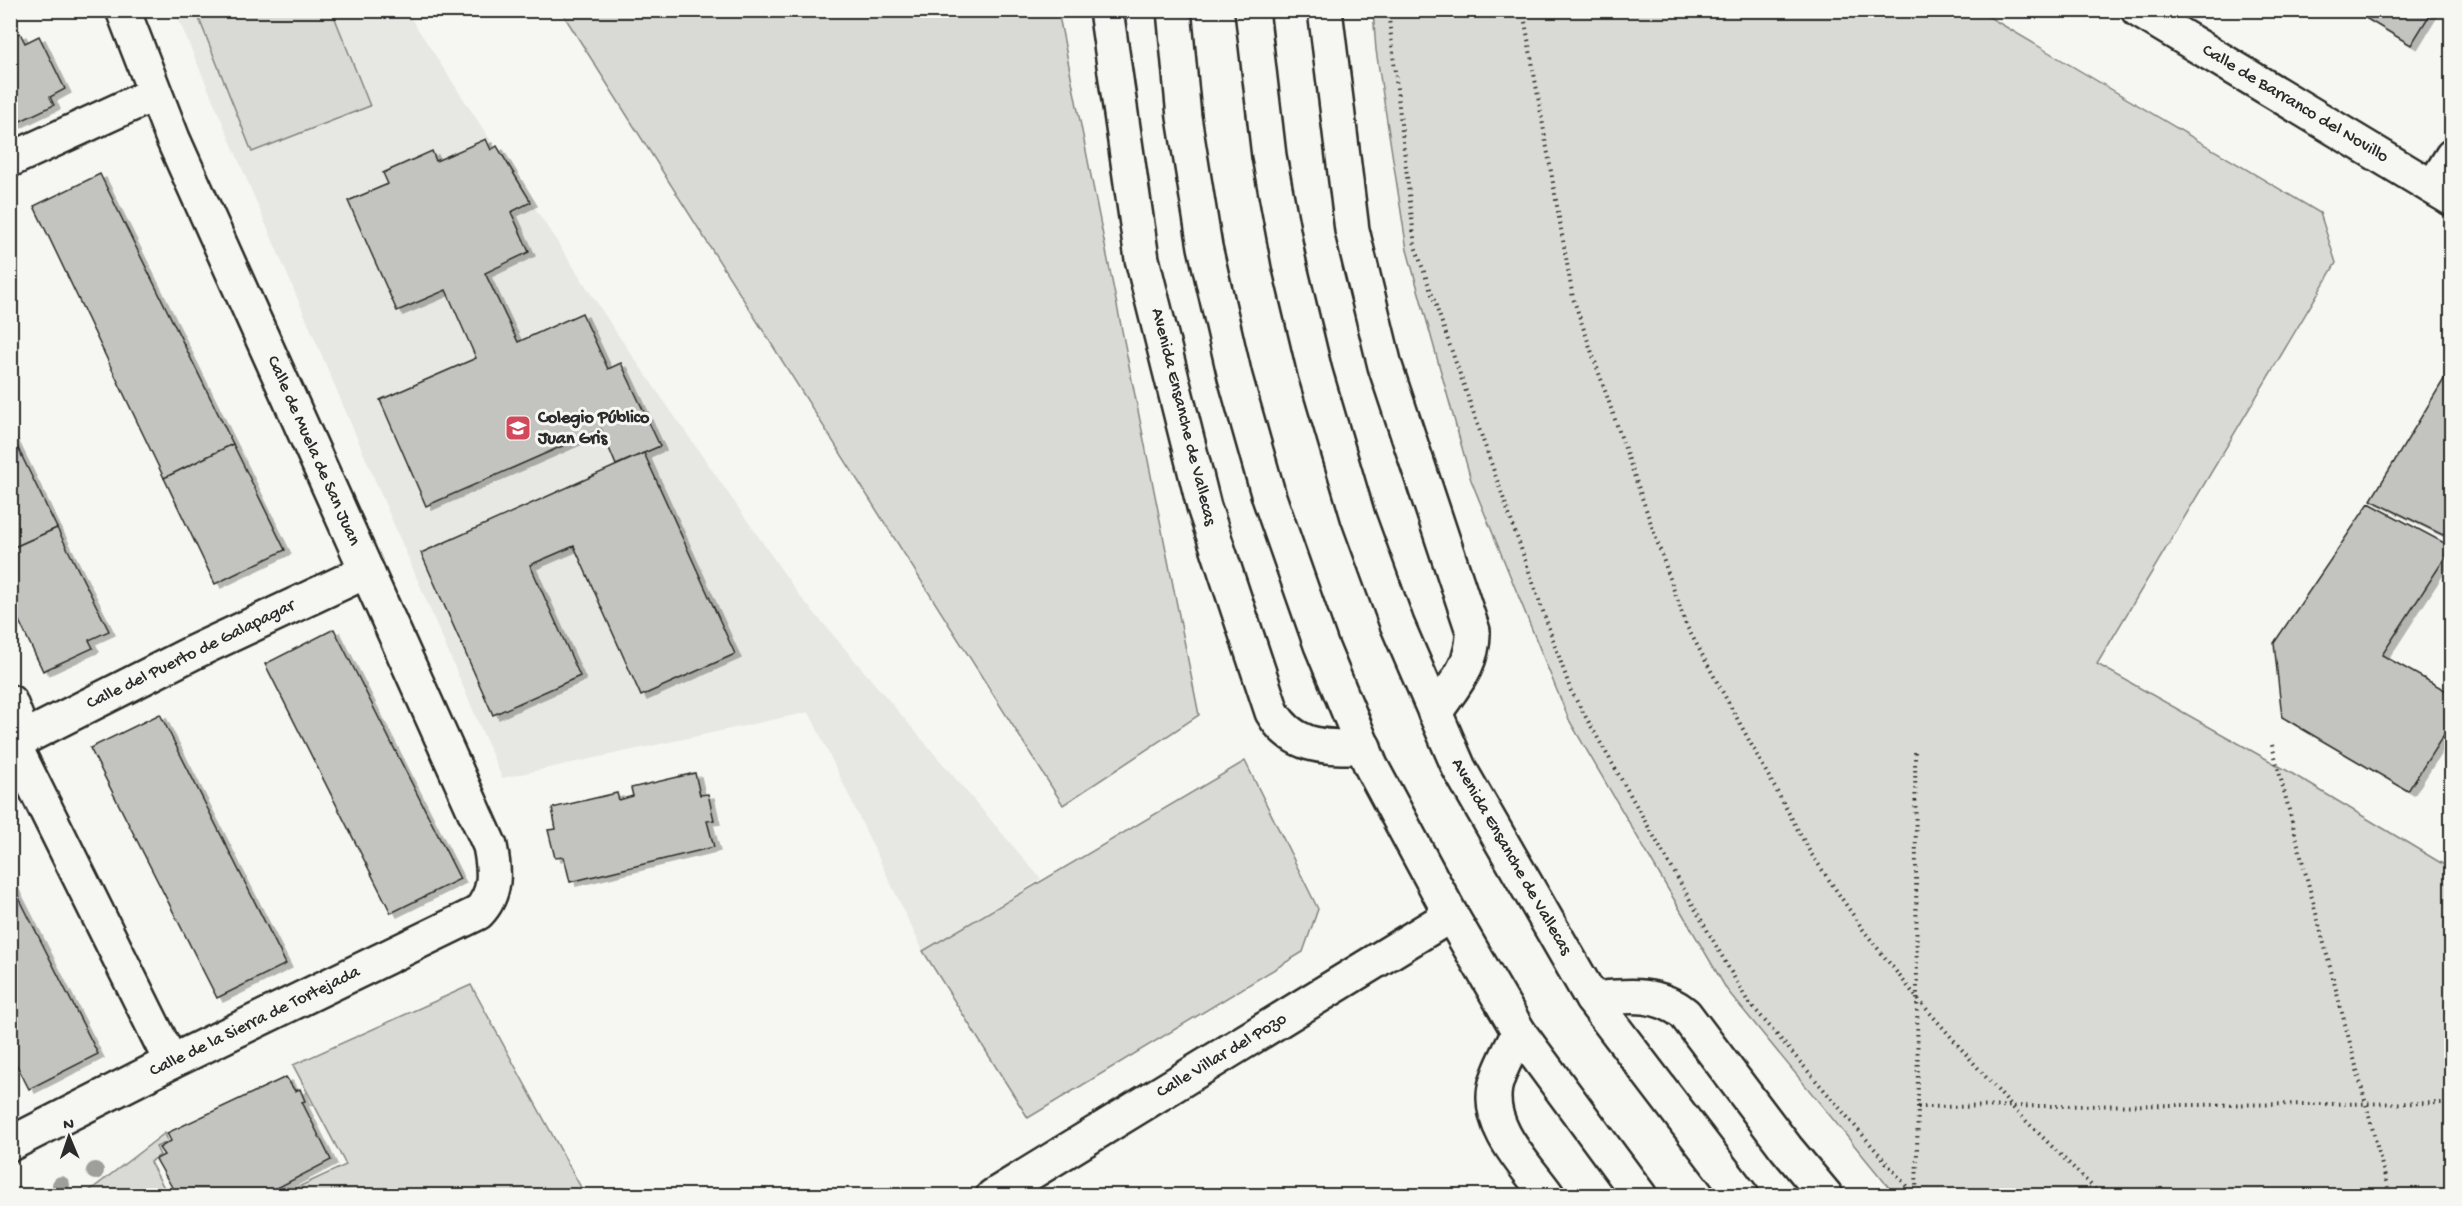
<svg xmlns="http://www.w3.org/2000/svg" width="2462" height="1206" font-family="'Gochi Hand',sans-serif">
<defs>
<filter id="shadow"><feDropShadow dx="6" dy="4" stdDeviation="0" flood-color="#0004"/></filter>
</defs>
<rect width="100%" height="100%" fill="#f6f6f2"/>
<filter id="ink" filterUnits="userSpaceOnUse"><feTurbulence type="fractalNoise" baseFrequency=".0167" numOctaves="2"/><feDisplacementMap in="SourceGraphic" scale="12" xChannelSelector="R" yChannelSelector="G"/><feConvolveMatrix kernelMatrix="1 2 1 2 8 2 1 2 1" color-interpolation-filters="sRGB"/></filter>
<g filter="url(#ink)">
<!-- built -->
<path fill="#e7e7e3" d="M175 11H406L618 335 799 595 1041 879 923 951 809 712 502 778Z"/>
<!-- green -->
<g fill="#d9d9d5" stroke="#828280" stroke-width="1.5">
<path d="M196 11H332L370 106 252 152Z"/>
<path d="M561 11H1058L1199 715 1063 805Z"/>
<path d="M1373 11H1979L2320 213 2336 263 2097 664 2286 770 2451 869V1195H1895L1727 990 1569 720 1471 480 1407 250 1376 50Z"/>
<path d="M1245 761 1318 909 1303 952 1028 1118 923 951Z"/>
<path d="M471 985 585 1195H281L346 1165 293 1065Z"/>
<path d="M165 1133 168 1142 156 1147 160 1155 150 1162 168 1195H84Z"/>
</g>
<!-- building -->
<g fill="#c3c3c0" stroke="#2b2b2b" stroke-width="1.5" filter="url(#shadow)">
<path d="M2352 10H2431L2432 11 2411 45Z"/>
<path d="M20 33 25 43 39 36 65 89 50 97 54 105 10 126V38Z"/>
<path d="M486 139 491 150 497 146 531 202 511 212 529 252 485 273 518 342 582 313 608 369 621 363 660 446 616 465 601 429 426 506 380 400 476 358 446 290 397 311 348 201 388 184 383 173 432 151 436 161Z"/>
<path d="M100 174 233 444 164 478 34 206Z"/>
<path d="M2452 366V522L2443 535 2371 500Z"/>
<path d="M10 432 57 528 10 549Z"/>
<path d="M233 444 285 550 215 584 164 478Z"/>
<path d="M644 453 735 654 641 696 574 546 530 565 580 676 493 715 421 553Z"/>
<path d="M2369 503 2452 547 2382 655 2452 694V722L2408 791 2282 717 2274 643Z"/>
<path d="M57 528 109 631 89 640 93 648 43 671 10 602V549Z"/>
<path d="M334 629 460 879 391 913 265 664Z"/>
<path d="M160 714 286 964 217 998 90 748Z"/>
<path d="M695 773 700 795 708 794 714 820 707 821 714 847 570 882 564 857 555 858 548 830 556 829 552 808 617 793 619 800 633 796 631 788Z"/>
<path d="M10 880 98 1054 29 1089 10 1052Z"/>
<path d="M286 1077 295 1091 300 1089 305 1101 302 1102 331 1160 262 1196H177L156 1159 164 1155 159 1148 171 1141 167 1133Z"/>
</g>
<g fill="none" stroke-linecap="round" stroke-linejoin="round">
<!-- minor casing -->
<g stroke="#2b2b2b" stroke-width="38">
<g id="minor">
<path d="M1106 10 1142 259 1204 507 1272 712C1293 749 1325 747 1364 747"/>
<path d="M1325 10 1352 230 1385 366 1473 631C1474 665 1453 686 1435 713"/>
<path d="M2138 10 2452 199"/>
<path d="M10 160 154 94"/>
<path d="M2433 187 2452 156"/>
<path d="M10 702 16 717 19 755 171 1062"/>
<path d="M10 745 194 652 367 571"/>
<path d="M1592 999C1625 996 1658 991 1685 1014L1786 1148 1826 1196"/>
<path d="M1519 1032C1511 1049 1499 1069 1495 1087 1487 1128 1526 1165 1548 1196"/>
<path d="M10 1144 171 1062 478 913C497 893 495 871 490 846L173 139 123 10"/>
<path d="M993 1196 1451 915"/>
</g>
</g>
<!-- major casing -->
<g stroke="#2b2b2b" stroke-width="38">
<g id="major">
<path d="M1174 10 1184 117 1205 247 1235 377 1269 497 1321 645 1371 766 1451 915 1519 1032 1640 1196"/>
<path d="M1252 10 1269 156 1289 263 1315 372 1358 517 1397 624 1459 768 1592 999 1742 1196"/>
</g>
</g>
<!-- path -->
<g stroke="#2b2b2b" stroke-width="4" stroke-dasharray="1.5 4.5" stroke-linecap="butt">
<path d="M1388 10 1415 246 1571 691 1747 1000 1915 1196"/>
<path d="M1523 10 1573 298 1686 625 1810 852 1864 931 1917 998 2012 1107 2102 1196"/>
<path d="M2272 745 2390 1196"/>
<path d="M1915 752 1918 1107 1916 1195"/>
<path d="M1918 1107 2452 1103"/>
</g>
<!-- minor -->
<use href="#minor" stroke="#f6f6f2" stroke-width="33"/>
<!-- major -->
<use href="#major" stroke="#f6f6f2" stroke-width="33"/>
</g>
<!-- trees -->
<g fill="#9e9e9c">
<circle cx="95" cy="1171" r="9"/>
<circle cx="61" cy="1185" r="9"/>
</g>
</g>
<!-- icons -->
<defs>
<g id="school-square" transform="scale(1.35)"><rect x="-9" y="-9" width="18" height="18" rx="4" fill="#d1495b" stroke="#f6f6f2"/><path d="M0-5L7-2L0 1L-7-2ZM-4 1L0 2.5L4 1V4Q0 6-4 4Z" fill="#fff"/></g>
</defs>
<g fill-rule="evenodd">
<use href="#school-square" x="518" y="428"/>
</g>
<g text-anchor="middle" dominant-baseline="central" stroke-width="6" stroke-linejoin="round" paint-order="stroke">
<!-- street labels -->
<g font-size="18" fill="#2b2b2b" stroke="#f6f6f2">
<text transform="translate(2295 104) rotate(31)">Calle de Barranco del Novillo</text>
<text transform="translate(1183 417) rotate(76)">Avenida Ensanche de Vallecas</text>
<text transform="translate(313 451) rotate(66)">Calle de Muela de San Juan</text>
<text transform="translate(191 655) rotate(-26)">Calle del Puerto de Galapagar</text>
<text transform="translate(1511 857) rotate(60)">Avenida Ensanche de Vallecas</text>
<text transform="translate(255 1022) rotate(-26)">Calle de la Sierra de Tortejada</text>
<text transform="translate(1222 1056) rotate(-31)">Calle Villar del Pozo</text>
</g>
<!-- poi labels -->
<g font-size="18" font-weight="bold" fill="#2b2b2b" stroke="#f6f6f2" text-anchor="start">
<text x="538" y="418">Colegio Público<tspan x="538" dy="21">Juan Gris</tspan></text>
</g>
</g>
<!-- margin -->
<rect width="2462" height="1206" fill="none" stroke="#f6f6f2" stroke-width="36"/>
<rect x="18" y="18" width="2426" height="1170" fill="none" stroke="#2b2b2b" stroke-width="2" filter="url(#ink)"/>
<!-- north arrow -->
<g transform="translate(69 1137) rotate(358)" stroke="#f6f6f2" stroke-width="4.5" paint-order="stroke">
<path d="M0-4.5L10 22L0 15L-10 22Z" fill="#2b2b2b"/>
<text y="-9" font-size="16" font-weight="bold" text-anchor="middle" fill="#2b2b2b">N</text>
</g>
</svg>
